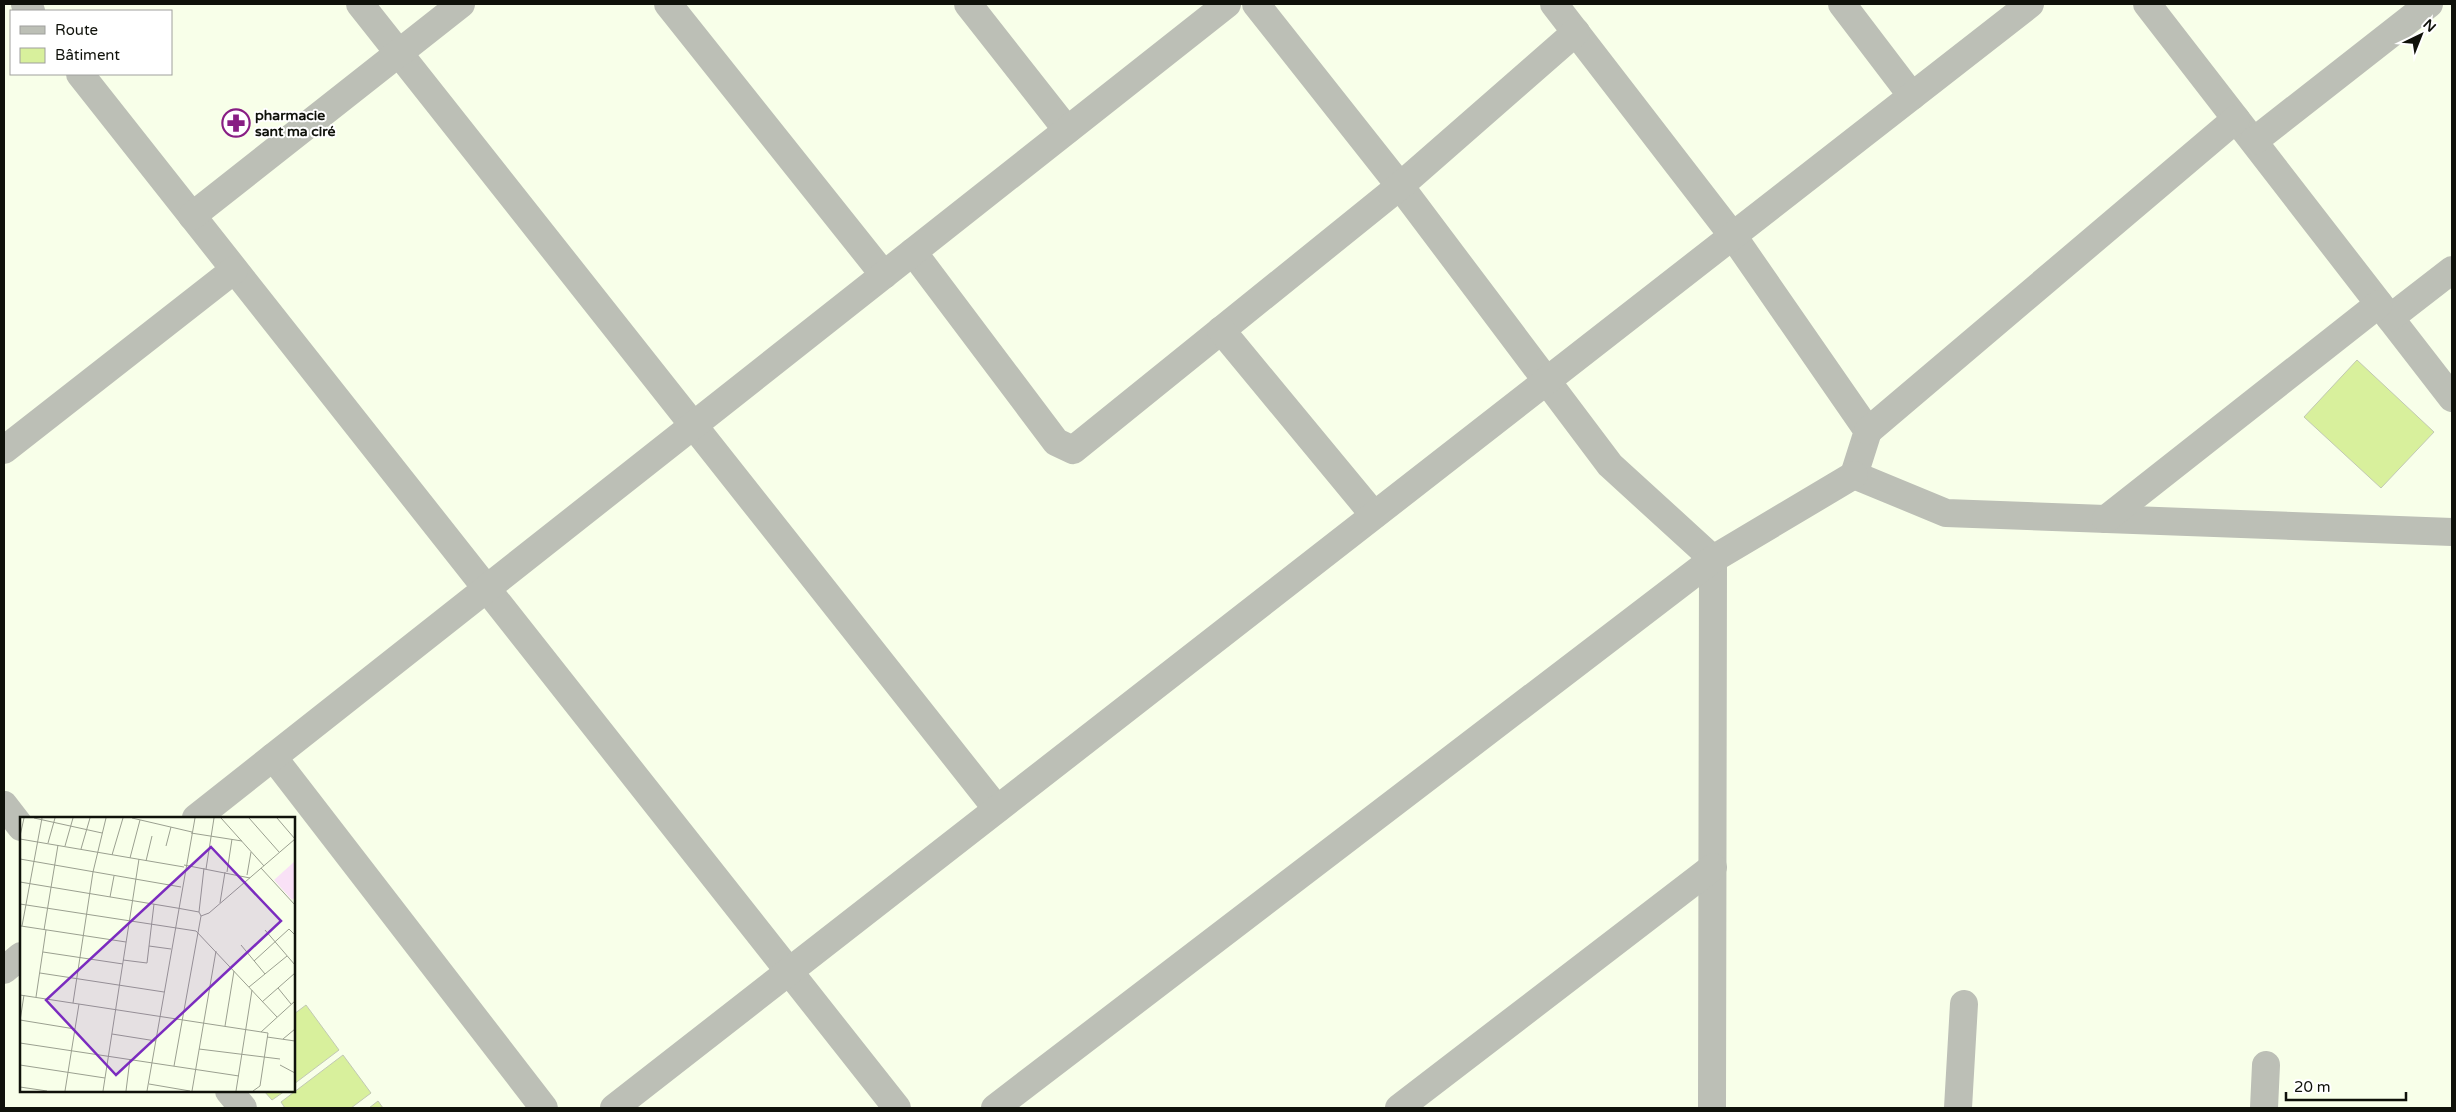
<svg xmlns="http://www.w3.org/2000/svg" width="2456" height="1112" font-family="'Varela Round',sans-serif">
<rect width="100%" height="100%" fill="#f8ffe9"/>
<!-- building -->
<g fill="#d8f09c" stroke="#c2c9b4">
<path d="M2357 360 2434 432 2381 488 2304 417Z"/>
<path d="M306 1005 339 1050 294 1084V1014Z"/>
<path d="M343 1055 371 1093 351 1108H285L281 1102Z"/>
<path d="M264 1091H285L272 1100Z"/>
<path d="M378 1101 383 1108H369Z"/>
</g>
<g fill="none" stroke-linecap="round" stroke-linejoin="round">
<!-- street -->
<g stroke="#bcbfb6" stroke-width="28">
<path d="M25 4 31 11"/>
<path d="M360 4 997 809"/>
<path d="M668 4 884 275"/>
<path d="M968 4 1067 130"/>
<path d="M1256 4 1400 186 1610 465 1713 559 1712 1108"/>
<path d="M1554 4 1733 236 1868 431 1854 475 1946 513 2452 532"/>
<path d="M1842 4 1912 96"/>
<path d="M2147 4 2452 398"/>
<path d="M80 74 897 1108"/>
<path d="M2254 141 2429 4"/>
<path d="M192 216 461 4"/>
<path d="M913 252 1056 442 1073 450 1400 186 1576 32"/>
<path d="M2390 318 2452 270"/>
<path d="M1221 330 1374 515"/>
<path d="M1868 431 2236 119"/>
<path d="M4 450 234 270"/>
<path d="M2106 519 2379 304"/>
<path d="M273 757 544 1108"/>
<path d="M4 805 21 827"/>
<path d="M196 818 1227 4"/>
<path d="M4 970 21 956"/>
<path d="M229 1091 243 1108"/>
<path d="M614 1108 2030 4"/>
<path d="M995 1108 1713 559 1854 475"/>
<path d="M1399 1108 1713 867"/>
<path d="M1958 1108 1964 1004"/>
<path d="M2264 1108 2266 1065"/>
</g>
</g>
<!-- icons -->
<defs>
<g id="pharmacy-ring" transform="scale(1.4375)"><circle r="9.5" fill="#fff" stroke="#881e84" stroke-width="1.5"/><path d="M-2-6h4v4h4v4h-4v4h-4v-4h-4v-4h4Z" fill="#881e84"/></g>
</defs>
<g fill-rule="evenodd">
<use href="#pharmacy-ring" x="236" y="123"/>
</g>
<g text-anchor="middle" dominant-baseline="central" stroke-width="4" stroke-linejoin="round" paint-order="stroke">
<!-- poi labels -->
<g font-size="14" font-weight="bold" fill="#0f110a" stroke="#fff" text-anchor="start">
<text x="255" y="115">pharmacie<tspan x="255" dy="16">sant ma ciré</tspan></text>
</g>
</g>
<!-- overview -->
<g transform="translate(20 817)">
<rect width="275" height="275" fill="#f8ffe9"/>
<path d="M275 44V80L272 83 254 63Z" fill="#f9e1f6"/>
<path fill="none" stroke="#9ba090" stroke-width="1" d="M14 1 82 16M112 1 172 15M201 1 244 49M229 1 259 35M171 16 222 24M0 19 4 1M0 22 164 50M28 26 35 1M45 29 53 1M146 29 151 10M61 32 70 1M92 38 103 1M110 41 120 3M0 42 161 70M126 44 132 19M164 48 230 61M241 51 275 88M186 52 194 1M207 55 212 22M227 58 231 35M0 65 157 91 179 95 181 99 189 96 275 22 257 1M90 80 94 59M200 86 205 55M0 87 176 114 257 200M179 95 184 51M1 109 106 125M2 109 22 1M24 113 38 28M245 113 275 148M221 128 245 157M129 129 151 132M23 135 103 147M103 143 127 146 134 87M234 144 269 112 275 118M20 156 144 175M229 170 267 139M258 171 271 187M0 178 248 216 240 269 233 274M16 180 26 113M242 185 275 156M53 186 73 55 86 1M0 203 55 212M0 204 4 178M205 209 214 154M241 215 275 184M92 217 136 224M247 220 275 224M263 222 275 212M0 226 219 259M179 232 260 242M0 248 85 261M260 248 275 256M154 249 181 99M129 267 170 274M0 270 27 274M45 274 59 187M83 274 119 42M106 274 110 242M127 274 175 1M172 274 196 134M216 274 232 173"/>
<path fill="#7b2cbf" fill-opacity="0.15" stroke="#7b2cbf" stroke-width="2.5" d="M191 30 261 104 96 258 26 183Z"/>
<rect width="275" height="275" fill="none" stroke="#0f110a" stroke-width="2.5"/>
</g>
<!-- border -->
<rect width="2456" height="1112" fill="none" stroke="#0f110a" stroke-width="10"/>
<!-- legend -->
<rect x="10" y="10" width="162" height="65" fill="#ffffff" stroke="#9fa09d"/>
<rect x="20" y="26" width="25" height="8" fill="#bcbfb6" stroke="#9fa09d"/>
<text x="55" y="35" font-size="15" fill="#0f110a">Route</text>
<rect x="20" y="48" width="25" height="15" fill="#d8f09c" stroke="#9fa09d"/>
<text x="55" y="60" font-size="15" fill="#0f110a">Bâtiment</text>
<!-- north arrow -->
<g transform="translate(2421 35) rotate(43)" stroke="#ffffff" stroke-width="4" paint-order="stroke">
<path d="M0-4L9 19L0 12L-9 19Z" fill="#0f110a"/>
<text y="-8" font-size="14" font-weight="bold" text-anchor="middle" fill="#0f110a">N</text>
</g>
<!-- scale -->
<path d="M2286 1092v8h120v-8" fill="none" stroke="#0f110a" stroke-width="2.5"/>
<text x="2294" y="1092" font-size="15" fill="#0f110a" stroke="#ffffff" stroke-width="4" paint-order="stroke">20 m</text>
</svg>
